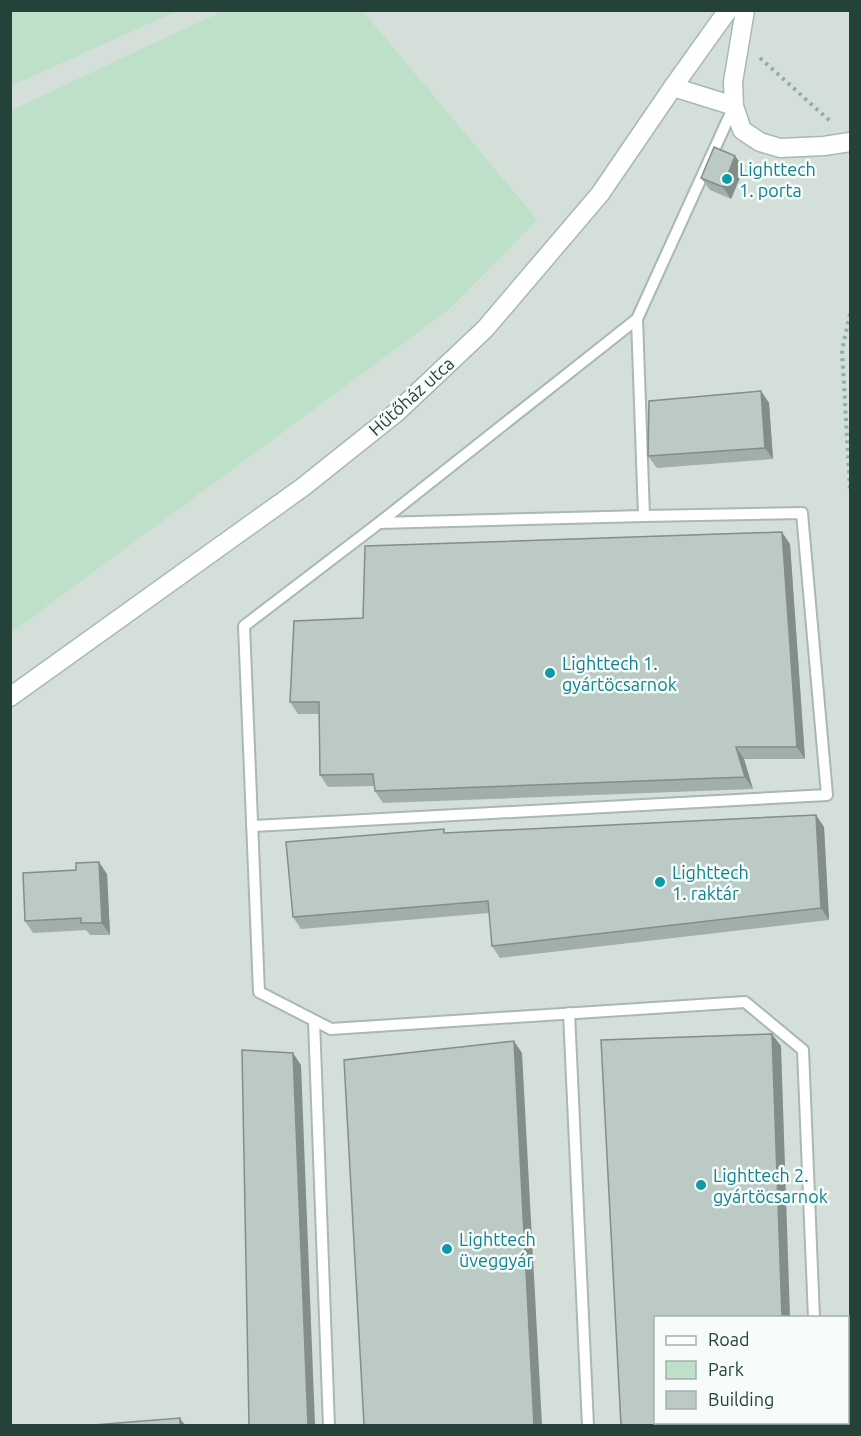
<svg xmlns="http://www.w3.org/2000/svg" width="861" height="1436" font-family="Ubuntu,sans-serif">
<rect width="100%" height="100%" fill="#e6efeb"/>
<!-- built -->
<g fill="#d4dfda" fill-rule="evenodd">
<path d="M11 10 225 11 11 110Z"/>
<path d="M363 11H850V1425H11L10 633 450 309 538 220ZM656 1318H848V1422H656Z"/>
</g>
<!-- green -->
<g fill="#bfe0c8">
<path d="M225 10 363 11 538 220 450 309 11 633V110Z"/>
<path d="M177 11 11 86V11Z"/>
</g>
<g fill="none" stroke-linecap="round" stroke-linejoin="round">
<!-- lane casing -->
<g stroke="#a8b8b2" stroke-width="14">
<g id="lane">
<path d="M734 106 637 319 379 523 244 626 259 992 331 1029 745 1002 803 1050 814 1318"/>
<path d="M379 523 644 516 637 319"/>
<path d="M252 826 827 795 802 513 644 516"/>
<path d="M569 1013 588 1426"/>
<path d="M314 1021 329 1426"/>
<path d="M848 1360 850 1358"/>
<path d="M819 1422V1426"/>
</g>
</g>
<!-- street casing -->
<g stroke="#a8b8b2" stroke-width="21">
<g id="street">
<path d="M745 10 733 82 734 106 742 130 760 142 780 148 824 146 850 142"/>
<path d="M673 87 734 106"/>
<path d="M10 697 303 487 397 412 485 329 600 194 673 87 728 10"/>
</g>
</g>
<!-- path -->
<g stroke="#86b3a5" stroke-width="4" stroke-dasharray="3 4.5" stroke-linecap="butt">
<path d="M760 58 830 121"/>
<path d="M850 314 842 350 850 490"/>
</g>
<!-- lane -->
<use href="#lane" stroke="#fff" stroke-width="10"/>
<!-- street -->
<use href="#street" stroke="#fff" stroke-width="18"/>
</g>
<!-- wall -->
<g fill="#a1aea9">
<path d="M735 156 744 168 731 199 710 190 701 178Z"/>
<path d="M761 391 769 403 773 459 657 468 648 456Z"/>
<path d="M790 544 805 759H744L753 789 383 803 375 791 374 786 328 787 320 775 319 714H298L290 702 363 618Z"/>
<path d="M816 815 824 827 829 920 500 958 492 946 489 913 301 929 293 917 447 833Z"/>
<path d="M107 874 110 935H90L86 930 33 933 25 921Z"/>
</g>
<!-- shaded-wall -->
<g fill="#838d89">
<path d="M735 156 744 168 731 199 723 187Z"/>
<path d="M761 391 769 403 773 459 765 448Z"/>
<path d="M782 532 790 544 805 759 797 747Z"/>
<path d="M736 747 744 759 753 789 745 777Z"/>
<path d="M816 815 824 827 829 920 821 908Z"/>
<path d="M99 862 107 874 110 935 102 923Z"/>
<path d="M772 1034 781 1046 790 1317H782Z"/>
<path d="M514 1041 522 1053 542 1425H534Z"/>
<path d="M293 1053 301 1065 315 1425H308Z"/>
<path d="M180 1418 185 1425H180Z"/>
<rect x="786" y="1422" width="8" height="3"/>
</g>
<!-- building -->
<g fill="#bbcac4" stroke="#838d89" stroke-width="1.5">
<path d="M714 147 735 156 723 187 701 178Z"/>
<path d="M761 391 765 448 648 456 649 401Z"/>
<path d="M782 532 797 747H736L745 777 375 791 373 774 320 775 319 702H290L294 621 363 618 365 546Z"/>
<path d="M816 815 821 908 492 946 488 901 293 917 286 842 444 829V833Z"/>
<path d="M99 862 102 923H81V918L25 921 23 873 76 870V863Z"/>
<path d="M772 1034 782 1317H656V1422H786V1425H621L601 1040Z"/>
<path d="M514 1041 534 1425H364L344 1060Z"/>
<path d="M242 1050 293 1053 308 1425H249Z"/>
<path d="M848 1364H850V1425H827V1422H848Z"/>
<path d="M180 1418V1425H93Z"/>
</g>
<!-- markers -->
<g fill="#0f9aa8" stroke="#f7fbf9" stroke-width="2">
<circle cx="727" cy="179" r="6"/>
<circle cx="550" cy="673" r="6"/>
<circle cx="660" cy="882" r="6"/>
<circle cx="701" cy="1185" r="6"/>
<circle cx="447" cy="1249" r="6"/>
</g>
<g text-anchor="middle" dominant-baseline="central" stroke-width="5" stroke-linejoin="round" paint-order="stroke">
<!-- culture labels -->
<g font-size="18" fill="#0d838f" stroke="#f7fbf9" text-anchor="start">
<text x="739" y="169">Lighttech<tspan x="739" dy="21">1. porta</tspan></text>
<text x="562" y="663">Lighttech 1.<tspan x="562" dy="21">gyártöcsarnok</tspan></text>
<text x="672" y="872">Lighttech<tspan x="672" dy="21">1. raktár</tspan></text>
<text x="713" y="1175">Lighttech 2.<tspan x="713" dy="21">gyártöcsarnok</tspan></text>
<text x="459" y="1239">Lighttech<tspan x="459" dy="21">üveggyár</tspan></text>
</g>
<!-- street labels -->
<g font-size="18" fill="#24423a" stroke="#f7fbf9">
<text transform="translate(411 396) rotate(-42)">Hűtőház utca</text>
</g>
</g>
<!-- border -->
<rect width="861" height="1436" fill="none" stroke="#24423a" stroke-width="24"/>
<!-- legend -->
<rect x="654" y="1316" width="195" height="108" fill="#f7fbf9" stroke="#a3b1ad" stroke-width="1.5"/>
<rect x="666" y="1336" width="30" height="9" fill="#ffffff" stroke="#a3b1ad" stroke-width="1.5"/>
<text x="708" y="1346" font-size="18" fill="#24423a">Road</text>
<rect x="666" y="1361" width="30" height="18" fill="#bfe0c8" stroke="#a3b1ad" stroke-width="1.5"/>
<text x="708" y="1376" font-size="18" fill="#24423a">Park</text>
<rect x="666" y="1391" width="30" height="18" fill="#bbcac4" stroke="#a3b1ad" stroke-width="1.5"/>
<text x="708" y="1406" font-size="18" fill="#24423a">Building</text>
</svg>
